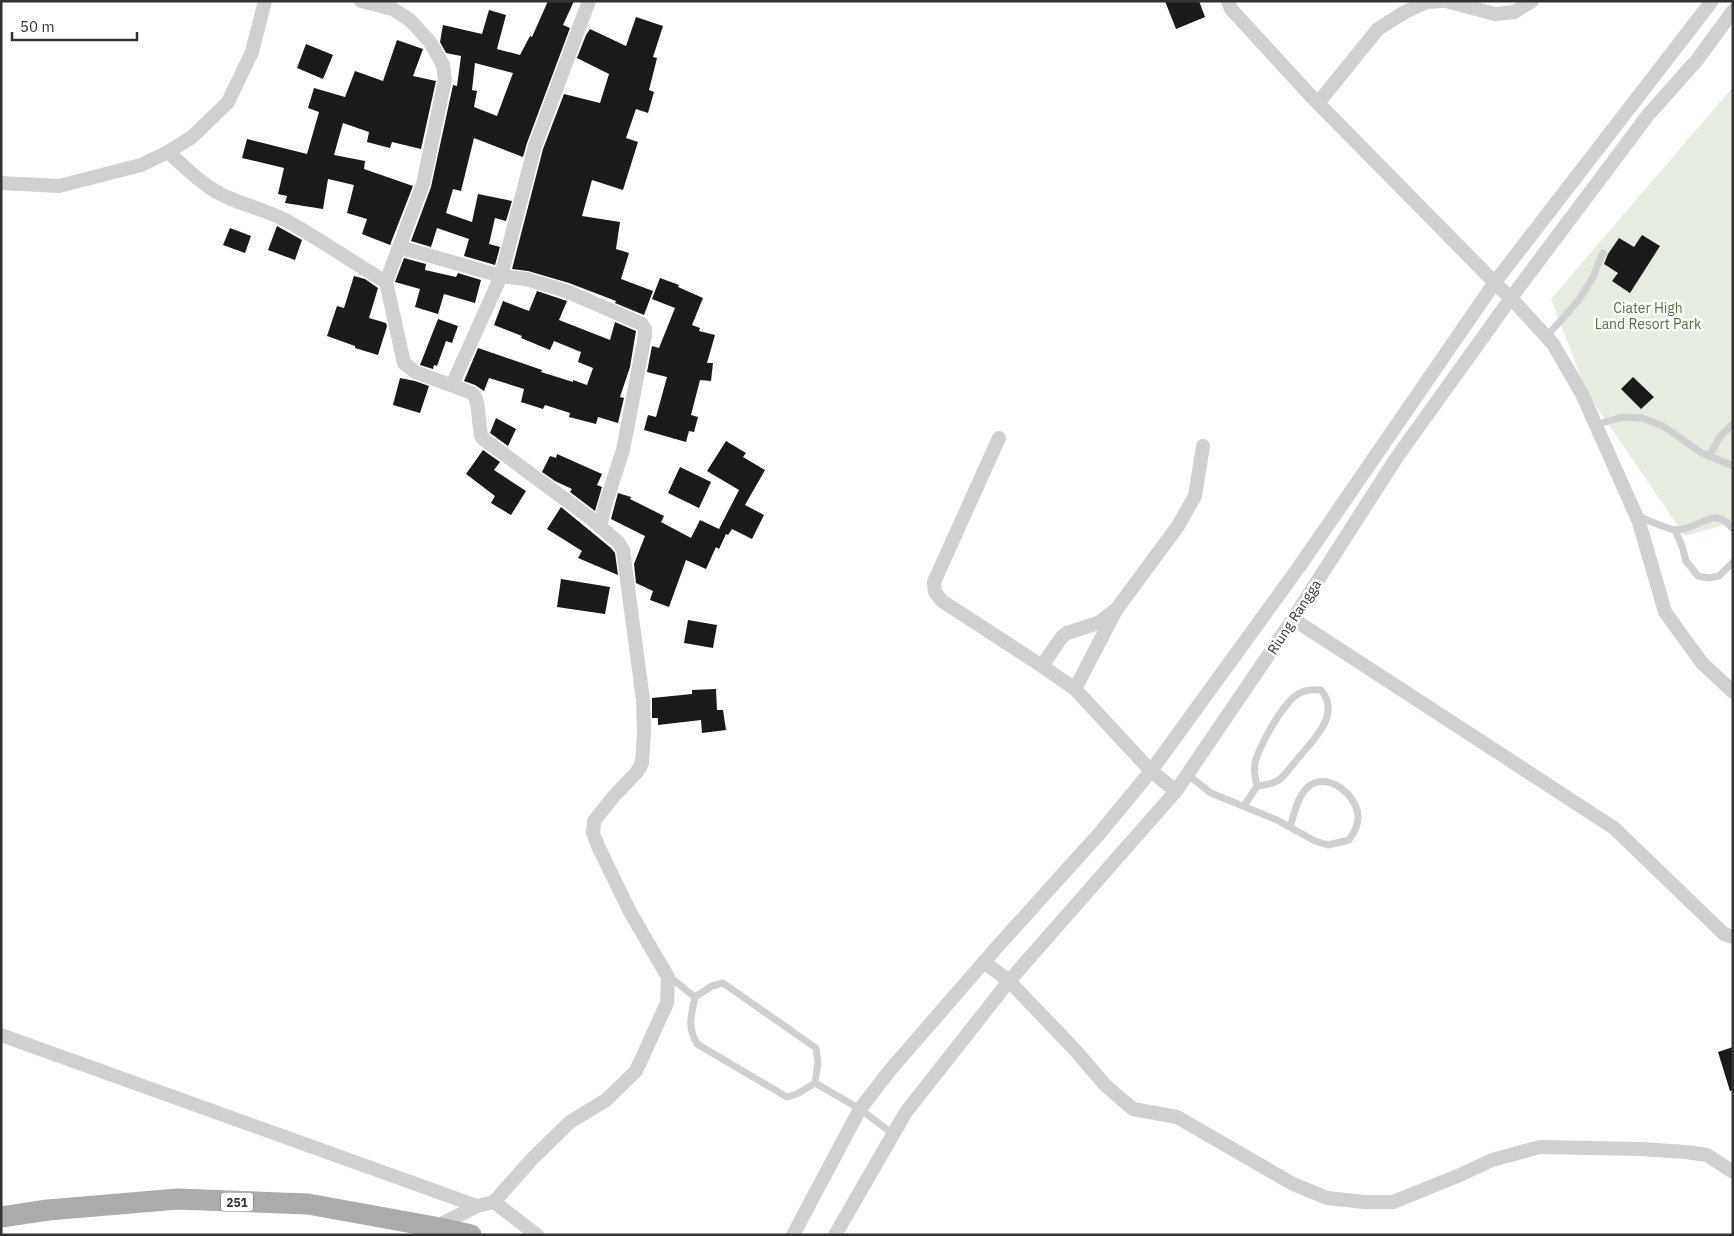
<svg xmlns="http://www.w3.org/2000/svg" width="1734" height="1236" font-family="'IBM Plex Sans',sans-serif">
<rect width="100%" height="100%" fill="#fff"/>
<!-- green -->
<path fill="#e6ecdf" d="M1733 87V522L1685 536 1587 393 1551 299Z"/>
<!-- building -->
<g fill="#1a1a1a" fill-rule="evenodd">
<path d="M548 1H574L563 25 570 28 527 143 523 157 474 138 461 191 453 189 446 213 472 222 478 194 512 201 506 221 495 218 489 244 500 247 495 265 464 256 469 239 437 228 431 247 411 241 431 187 453 85 457 86 461 56 446 53 440 42 443 25 482 34 489 10 506 15 497 49 520 55 530 36 532 37ZM475 63 513 73 497 116 474 107 477 91 472 90Z"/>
<path d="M1165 1H1199L1205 17 1176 29Z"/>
<path d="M636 17 663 26 653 57 657 58 649 90 654 92 648 113 636 109 626 138 638 142 623 190 592 180 582 216 620 222 616 249 629 253 621 279 653 291 644 315 615 303 616 301 569 283 528 271 512 269 543 149 564 94 600 103 609 74 577 58 586 35 590 29 626 46Z"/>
<path d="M397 40 423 49 413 76 436 81 421 149 392 142 390 148 367 142 369 132 343 123 334 155 365 161 364 169 413 186 390 245 362 234 367 219 347 213 354 185 328 179 323 209 285 203 287 196 278 194 284 168 242 158 247 139 307 154 319 112 308 108 314 88 345 97 355 71 383 81Z"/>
<path d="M306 44 333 55 323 79 297 68Z"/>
<path d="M277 226 302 240 295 260 268 250Z"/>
<path d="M230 228 251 236 245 253 223 245Z"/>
<path d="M1642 235 1660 246 1630 293 1612 281 1618 273 1604 264 1608 254 1619 238 1634 247Z"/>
<path d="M404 258 426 264 425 270 456 277 458 273 481 280 475 303 444 294 438 314 415 307 420 289 395 282Z"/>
<path d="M354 276 365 279 378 288 369 318 386 323 387 326 378 355 355 348V346L327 336 337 306 344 308Z"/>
<path d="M660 278 679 285 678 287 703 298 692 325 700 328 699 331 715 335 707 363H713L711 381 700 380 691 415 698 417 694 432 689 431 686 442 644 430 648 415 656 417 667 377 647 372 652 346 659 348 675 308 652 299Z"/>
<path d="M537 291 567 301 559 320 610 340 615 322 636 331 630 367 620 397 624 398 618 423 598 417 596 424 569 417 570 413 545 405 543 409 521 402 524 389 489 378 484 391 475 385 464 381 478 348 542 370 541 372 573 382V380L587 385 593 368 578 362 581 352 554 341 550 350 521 338 522 336 494 325 503 301 529 311Z"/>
<path d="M438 319 458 326 452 343 446 341 437 366 434 365 433 369 420 365Z"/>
<path d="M1633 377 1654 397 1641 409 1621 389Z"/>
<path d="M400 378 415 381 429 386 420 413 393 405Z"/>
<path d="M496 418 516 429 508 446 490 433Z"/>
<path d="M726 441 746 453 743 457 765 470 745 505 764 515 752 539 732 529 728 535 726 534 719 549 716 547 706 569 686 560 669 607 650 600 653 591 636 583 634 564 645 536 611 519 618 493 631 497 630 499 664 516 661 522 691 538 700 520 719 529 739 490 707 471Z"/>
<path d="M483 450 500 462 494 470 526 491 511 515 491 503 495 496 466 474Z"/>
<path d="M557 454 602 474 597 485 602 487 595 511 570 492 572 489 555 481 542 472 550 456 556 458Z"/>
<path d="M680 467 711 482 699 508 668 493Z"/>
<path d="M561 507 611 548 615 553 618 575 578 558 582 551 547 529Z"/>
<path d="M561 579 610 587 605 614 557 607Z"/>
<path d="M688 620 717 625 713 648 684 643Z"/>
<path d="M716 689 717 710H723L726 730 702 733 701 720 658 725V718H652V698L692 694V690Z"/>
<path d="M1733 1047V1090L1730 1091 1718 1052Z"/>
</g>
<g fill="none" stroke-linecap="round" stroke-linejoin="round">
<!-- lane -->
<g stroke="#d0d0d0" stroke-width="7">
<path d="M1546 337 1578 301 1592 279 1603 253"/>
<path d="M1595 425 1623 417 1642 418 1663 426 1700 452 1733 466"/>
<path d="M1709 456 1721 435 1733 424"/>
<path d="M1636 515C1645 519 1669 530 1677 530 1700 529 1714 504 1733 529"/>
<path d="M1675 530 1682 546 1686 561 1698 576 1709 578 1719 576 1733 562"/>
<path d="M1188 775 1211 793 1277 820 1315 841 1328 845 1349 840C1354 833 1359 824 1358 815 1355 791 1322 768 1304 791 1296 801 1294 815 1290 827"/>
<path d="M1244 806 1257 786C1255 777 1253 768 1256 759 1263 740 1280 709 1295 696 1302 690 1312 689 1321 690 1341 714 1315 738 1300 756 1293 764 1287 773 1279 780 1273 784 1264 785 1257 786"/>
<path d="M668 977C678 982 685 990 695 997"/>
<path d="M815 1083 818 1062 816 1048 723 983 712 986 695 997C691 1017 687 1026 697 1044L787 1097 797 1094 815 1083 860 1109 893 1134"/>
</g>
<!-- street -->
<g stroke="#d0d0d0" stroke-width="14">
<path d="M361 1 393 9 410 20 430 42 443 65 445 80 423 184 399 247"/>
<path d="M1228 1 1231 9 1309 94 1501 289 1511 298 1553 344 1582 394 1639 522 1665 612 1702 663 1733 692"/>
<path d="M1446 1 1495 14 1514 12 1532 1"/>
<path d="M1318 103 1378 29 1405 12 1427 2 1442 1"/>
<path d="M168 152C187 169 205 188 229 198 247 206 268 211 285 220 320 239 352 262 386 282"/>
<path d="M1 183 59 186 141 165 168 152 192 137 228 102 252 52 265 1"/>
<path d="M452 385 501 276 526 279 566 291 642 324 645 329V335L623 450 606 502 600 527"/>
<path d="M999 438 934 582 935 592 942 601 1042 666 1075 689 1151 771 1176 791"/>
<path d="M1293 619 1614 828 1724 934 1733 937"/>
<path d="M1042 666 1061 638 1067 633 1098 623 1114 611"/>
<path d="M1075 689 1116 610 1178 526 1195 496 1203 446"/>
<path d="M984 962 1009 981 1076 1051 1105 1085 1133 1109 1177 1117 1293 1184 1327 1198 1364 1202H1393L1460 1175 1492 1160 1540 1147 1640 1149 1686 1152 1707 1155 1733 1172"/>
<path d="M1 1035 477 1206"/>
<path d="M494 1202 537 1235"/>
<path d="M435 1227 477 1206 494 1202 532 1159 570 1122 606 1100 636 1071 667 1003 668 977 630 912 598 846 593 833 594 821 614 796 637 772 642 763 644 733 643 700 623 550 618 542 589 517 482 438C477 425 481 401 472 393L415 372 404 363 386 282 399 247 501 276 535 146 589 1"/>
<path d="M793 1235 860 1109 891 1069 997 947 1099 834 1151 771 1299 567 1495 282 1712 1"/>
<path d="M835 1235 906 1112 1009 981 1176 791 1293 619 1397 457 1511 298 1648 115 1697 60 1733 11"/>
</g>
<!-- primary -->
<path stroke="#ababab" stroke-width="21" d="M1 1217 48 1210 178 1199 308 1204 435 1227 471 1235"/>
</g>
<g text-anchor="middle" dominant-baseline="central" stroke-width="5" stroke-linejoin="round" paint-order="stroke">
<!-- shield labels -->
<rect fill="#fff" stroke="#707070" stroke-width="1" x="221" y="1192.5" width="32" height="19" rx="4"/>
<g font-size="12" font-weight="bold" fill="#333">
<text x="237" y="1202">251</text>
</g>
<!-- park labels -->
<g font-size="14" fill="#56703f" stroke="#fff">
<text x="1648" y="308">Ciater High<tspan x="1648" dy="16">Land Resort Park</tspan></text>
</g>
<!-- street labels -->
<g font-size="14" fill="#333" stroke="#fff">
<text transform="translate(1294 617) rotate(-57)">Riung Rangga</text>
</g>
</g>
<!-- border -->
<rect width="1734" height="1236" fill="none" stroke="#333333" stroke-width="5"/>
<!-- scale -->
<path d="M12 32v8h125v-8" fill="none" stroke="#333333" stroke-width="2.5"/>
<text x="20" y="32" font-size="15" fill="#333333" stroke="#ffffff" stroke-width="4" paint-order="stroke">50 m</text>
</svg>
